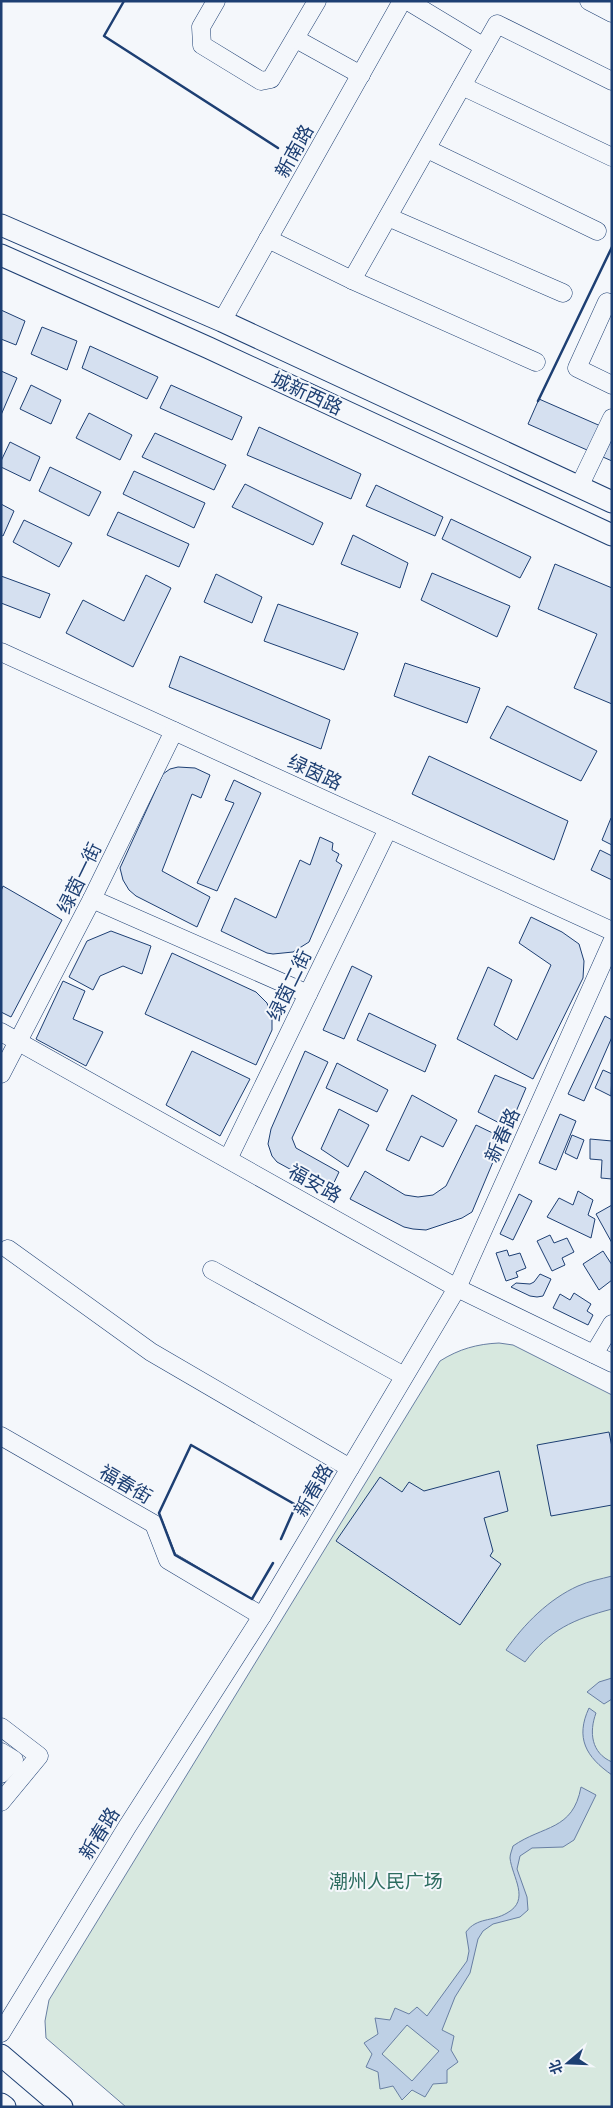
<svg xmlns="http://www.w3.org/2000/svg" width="613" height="2108" font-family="'PT Sans Narrow','Noto Sans SC',sans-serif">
<rect width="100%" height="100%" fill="#f4f7fb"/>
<!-- green -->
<path fill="#d7e8df" stroke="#687fa3" d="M499 1343 513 1345 612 1395V2107H126L46 2038 45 2021 49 2000 440 1361C459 1349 477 1344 499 1343Z"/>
<!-- water -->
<g fill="#bed0e5" stroke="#687fa3" fill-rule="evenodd">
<path d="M612 1576V1609C574 1619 549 1630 525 1662L506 1650C524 1624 549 1599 578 1586 589 1581 601 1579 612 1576Z"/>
<path d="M612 1678V1699L604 1704 587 1692 599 1682Z"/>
<path d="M589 1708 596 1713C589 1732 591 1753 612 1762V1775C586 1757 575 1738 589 1708Z"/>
<path d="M581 1787 596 1795 574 1840 563 1847 532 1848 520 1856 517 1869 527 1897 528 1910 520 1917 493 1924 483 1931 478 1939 470 1973 455 1997 442 2030 454 2036 451 2050 458 2062 447 2070V2083L433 2084 425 2097 412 2090 402 2100 393 2086 380 2089 378 2072 366 2067 372 2054 364 2043 378 2034 375 2018 390 2020 395 2008 409 2014 417 2007 427 2016 467 1961 469 1951 466 1932C477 1917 492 1922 507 1913 531 1900 512 1877 510 1858 510 1854 512 1850 513 1846 543 1825 573 1831 581 1787ZM407 2025 439 2051 412 2081 382 2054Z"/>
</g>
<!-- building -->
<g fill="#d5e0f0" stroke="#1d3f73">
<path d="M1 310 25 321 16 345 1 339Z"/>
<path d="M42 327 77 341 67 370 31 354Z"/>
<path d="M90 346 158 377 147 399 82 368Z"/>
<path d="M1 371 17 378 1 415Z"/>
<path d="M31 385 61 400 51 424 20 409Z"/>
<path d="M171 385 242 417 232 440 160 408Z"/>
<path d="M539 399 612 431V461L528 424Z"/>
<path d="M89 413 132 435 120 460 76 438Z"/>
<path d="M259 427 361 474 351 499 247 455Z"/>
<path d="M155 433 226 465 214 490 142 457Z"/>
<path d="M10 442 40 457 30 481 1 467V461Z"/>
<path d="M50 467 101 492 89 516 39 491Z"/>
<path d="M134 471 205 503 194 528 123 494Z"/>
<path d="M245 484 323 523 313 545 232 507Z"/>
<path d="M376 485 443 517 435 536 366 506Z"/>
<path d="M1 504 14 511 3 536 1 535Z"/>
<path d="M118 512 189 544 179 567 107 535Z"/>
<path d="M451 519 531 557 520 578 442 539Z"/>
<path d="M24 520 72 543 59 567 13 542Z"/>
<path d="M353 535 408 563 400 588 341 564Z"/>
<path d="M555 564 612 588V704L574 688 597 634 538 609Z"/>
<path d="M432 573 510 606 497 637 421 600Z"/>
<path d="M216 574 262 597 252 623 204 602Z"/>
<path d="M146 575 171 588 133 667 66 633 83 600 124 621Z"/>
<path d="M1 576 50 594 40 618 1 603Z"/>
<path d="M278 604 358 633 344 670 264 641Z"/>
<path d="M180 656 330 720 321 749 169 687Z"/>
<path d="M405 663 480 688 467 723 394 696Z"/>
<path d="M507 706 597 751 581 781 490 738Z"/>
<path d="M429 756 568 821 554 860 412 794Z"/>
<path d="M178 767 195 768 210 775 201 798 192 794 162 871 210 897 197 927 136 896 129 890 123 880 120 868 163 774 170 769Z"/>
<path d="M234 780 261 793 217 891 197 883 234 803 225 800Z"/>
<path d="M611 818H612V845L602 840Z"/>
<path d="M320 837 333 843 332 850 339 854 336 861 342 865 309 942 293 952 273 954 267 953 221 931 235 898 276 918 300 860 310 865Z"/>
<path d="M600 850 612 856V880L591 870Z"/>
<path d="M3 886 62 920 11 1017 1 1012V891Z"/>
<path d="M531 917 562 932 579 944 584 961 583 978 533 1079 457 1039 488 967 512 980 494 1025 517 1040 551 965 519 943Z"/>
<path d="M111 931 151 946 142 974 123 966 100 976 93 990 69 977 87 941Z"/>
<path d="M172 953 256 992 267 1003 272 1017V1030L256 1065 145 1014Z"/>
<path d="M352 966 372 976 344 1039 323 1030Z"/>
<path d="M63 981 85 991 73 1019 103 1032 86 1066 36 1039Z"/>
<path d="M369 1013 436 1045 425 1072 357 1040Z"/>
<path d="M605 1016 612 1020V1037L584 1101 568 1094Z"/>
<path d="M192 1051 250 1079 220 1136 166 1105Z"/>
<path d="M305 1051 328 1062 292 1138 296 1148 339 1172 330 1191 277 1162 272 1156 268 1144 271 1129Z"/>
<path d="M337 1063 388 1090 377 1112 326 1088Z"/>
<path d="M603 1070 612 1074 611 1096 595 1088Z"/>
<path d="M495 1075 526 1088 509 1128 478 1112Z"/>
<path d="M412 1095 457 1120 443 1147 421 1136 409 1161 386 1150Z"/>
<path d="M339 1109 369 1125 348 1167 321 1149Z"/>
<path d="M560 1114 576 1121 556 1170 539 1163Z"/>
<path d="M476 1125 503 1138 472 1212 462 1218 426 1230 413 1229 404 1227 350 1199 365 1171 405 1195 418 1197 433 1195 446 1186Z"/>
<path d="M572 1135 584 1140 577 1159 565 1153Z"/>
<path d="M590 1139 612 1141V1179L601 1178 602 1160 590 1159Z"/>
<path d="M578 1191 593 1200 588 1215 595 1219 591 1238 547 1217 559 1198 573 1205Z"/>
<path d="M519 1194 532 1201 513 1240 500 1234Z"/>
<path d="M612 1205V1243L596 1214Z"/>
<path d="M550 1235 554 1243 567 1238 574 1252 562 1258 565 1265 552 1271 537 1241Z"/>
<path d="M507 1250 509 1256 520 1253 526 1268 516 1272 518 1277 506 1281 496 1253Z"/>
<path d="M603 1251 612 1265V1280L599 1290 583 1264Z"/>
<path d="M540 1274 551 1279 543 1296 537 1297 530 1296 511 1287 516 1283 530 1284 534 1282Z"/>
<path d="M574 1293 591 1304 587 1311 593 1315 588 1325 553 1308 560 1294 570 1300Z"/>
<path d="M609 1432 612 1447V1505L551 1516 537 1445Z"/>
<path d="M499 1471 508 1511 484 1518 493 1551 490 1556 501 1564 460 1625 336 1541 380 1477 402 1492 409 1482 424 1491Z"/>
</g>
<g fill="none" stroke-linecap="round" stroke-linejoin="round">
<!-- minor casing -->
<g stroke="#1d3f73" stroke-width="19">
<g id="minor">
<path d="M216 1 201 27 202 45 261 81 271 79 317 1"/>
<path d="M408 1 484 47"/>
<path d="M589 1 612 13"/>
<path d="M296 39 361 75"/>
<path d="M462 86 612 157"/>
<path d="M427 149 597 231"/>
<path d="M388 217 563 293"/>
<path d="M268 239 352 280 536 362"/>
<path d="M352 280 497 24 612 81"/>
<path d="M612 304 607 302 577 368 612 385"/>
<path d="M222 321 402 1"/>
<path d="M579 487 612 418"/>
<path d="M1 652 612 931"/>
<path d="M92 899 308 994"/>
<path d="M1 1032 457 1288 612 1363"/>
<path d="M1 1074 92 899 174 731"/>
<path d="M228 1159 388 829"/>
<path d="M8 1249 151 1352 350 1468"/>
<path d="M212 1270 404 1376"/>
<path d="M594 1354 612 1324"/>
<path d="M1 1436 154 1524 168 1560 262 1616"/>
<path d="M1 1727 39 1756 1 1802"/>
<path d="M1 1752 14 1760 1 1774"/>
<path d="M1 2033 127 1827 262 1616 457 1288 612 942"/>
</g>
</g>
<!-- major casing -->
<g stroke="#1d3f73" stroke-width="23">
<g id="major">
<path d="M1 225 222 321 612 502"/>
<path d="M1 255 209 348 612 535"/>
<path d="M1 2055 62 2107"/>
<path d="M1 2104 5 2107"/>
</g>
</g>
<!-- minor -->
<use href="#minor" stroke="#f4f7fb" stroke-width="18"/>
<!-- major -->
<use href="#major" stroke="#f4f7fb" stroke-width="21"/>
<!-- wall -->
<g stroke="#1d3f73" stroke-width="2.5">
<path d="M124 1 104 36 278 148"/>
<path d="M538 401 612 247"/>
<path d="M273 1563 252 1599 175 1555 159 1513 191 1445 296 1505 281 1539"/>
</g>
</g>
<g text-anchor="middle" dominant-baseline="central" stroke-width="4" stroke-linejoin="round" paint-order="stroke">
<!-- street labels -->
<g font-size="19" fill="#1d3f73" stroke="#f4f7fb">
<text transform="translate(294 151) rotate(-61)">新南路</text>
<text transform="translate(307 393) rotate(25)">城新西路</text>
<text transform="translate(315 772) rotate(25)">绿茵路</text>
<text transform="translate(79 878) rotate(-64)">绿茵一街</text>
<text transform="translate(289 985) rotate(-64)">绿茵二街</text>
<text transform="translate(502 1135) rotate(-66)">新春路</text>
<text transform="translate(315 1183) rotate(29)">福安路</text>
<text transform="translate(126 1484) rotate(30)">福春街</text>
<text transform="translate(313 1490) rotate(-60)">新春路</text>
<text transform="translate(99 1833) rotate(-58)">新春路</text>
</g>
<!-- park labels -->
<g font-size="19" fill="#2c6c60" stroke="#f4f7fb">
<text x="386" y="1881">潮州人民广场</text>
</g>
</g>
<!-- border -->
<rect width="613" height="2108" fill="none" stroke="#1d3f73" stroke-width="5"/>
<!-- north arrow -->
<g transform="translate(568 2063) rotate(251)" stroke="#f4f7fb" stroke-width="4" paint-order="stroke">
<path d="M0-4L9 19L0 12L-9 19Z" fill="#1d3f73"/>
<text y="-8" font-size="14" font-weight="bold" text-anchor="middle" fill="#1d3f73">北</text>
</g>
</svg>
